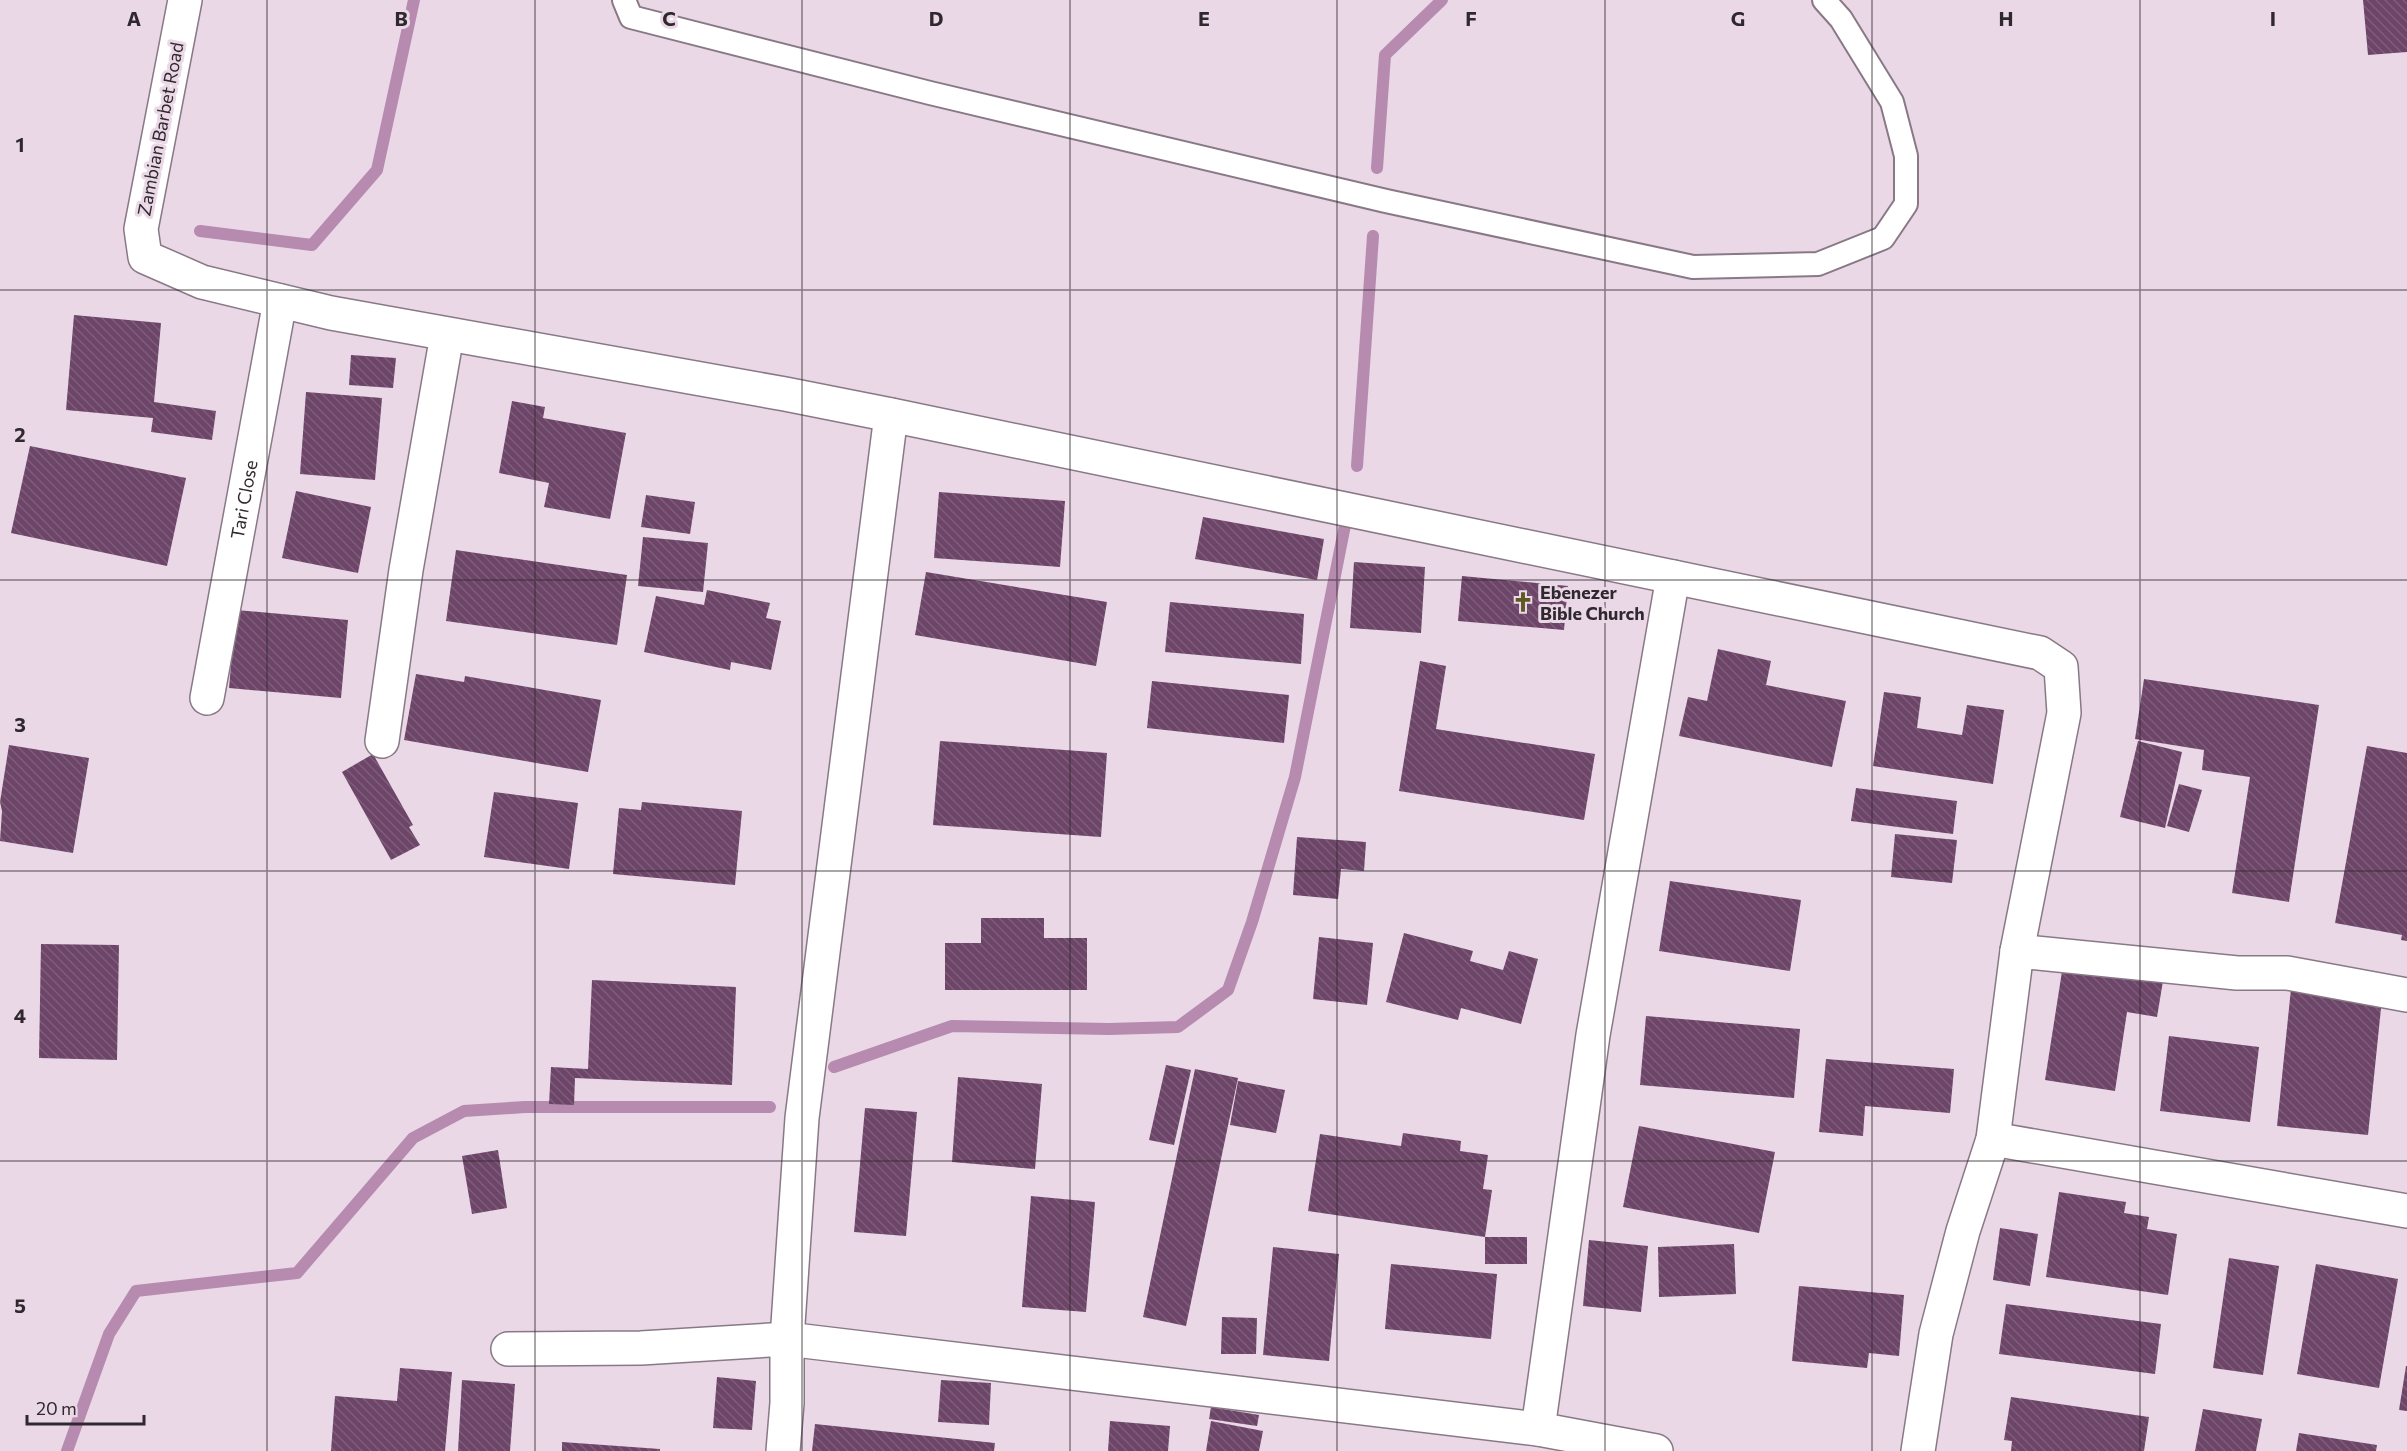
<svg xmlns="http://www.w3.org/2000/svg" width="2407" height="1451" font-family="Commissioner,sans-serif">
<defs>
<pattern id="building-back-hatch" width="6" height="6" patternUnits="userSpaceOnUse" patternTransform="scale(1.5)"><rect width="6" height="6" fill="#6d4568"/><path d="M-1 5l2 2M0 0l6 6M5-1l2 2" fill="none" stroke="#7e5d7a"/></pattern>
</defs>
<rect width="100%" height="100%" fill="#ead8e7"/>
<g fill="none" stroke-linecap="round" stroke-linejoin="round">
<!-- stream -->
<g stroke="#b78ab0" stroke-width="12">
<path d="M1377 168 1385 55 1442 0"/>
<path d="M200 231 312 245 377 170 414 0"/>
<path d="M1357 466 1373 236"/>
<path d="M834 1067 952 1026 1109 1029 1178 1027 1228 990 1252 922 1295 777 1346 520"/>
<path d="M67 1451 109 1334 136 1291 297 1273 413 1138 464 1111 525 1107H770"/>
</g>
</g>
<!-- building -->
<g fill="url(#building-back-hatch)">
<path d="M2363 0H2407V52L2368 55Z"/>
<path d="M74 315 161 323 154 402 216 411 212 440 151 432 153 418 66 410Z"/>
<path d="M351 355 396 358 393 388 349 385Z"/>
<path d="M306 392 382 398 375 480 300 474Z"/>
<path d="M512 401 545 407 543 418 626 433 610 519 544 507 549 483 499 473Z"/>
<path d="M30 446 186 478 167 566 11 533Z"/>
<path d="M296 491 371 507 358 573 282 558Z"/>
<path d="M939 492 1065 501 1060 567 934 558Z"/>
<path d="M646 495 695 502 690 534 641 527Z"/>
<path d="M1203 517 1324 539 1317 580 1195 559Z"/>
<path d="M643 537 708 543 703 592 638 586Z"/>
<path d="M456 550 627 575 617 645 446 621Z"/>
<path d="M1354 562 1425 567 1421 633 1350 628Z"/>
<path d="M926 572 1107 602 1096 666 915 635Z"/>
<path d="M1462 576 1568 586 1564 630 1458 621Z"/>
<path d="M707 590 770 603 766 618 781 621 771 670 731 662 730 670 644 652 656 596 704 605Z"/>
<path d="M1170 602 1304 614 1301 664 1165 652Z"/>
<path d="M236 610 348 620 341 698 229 688Z"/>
<path d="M1718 649 1771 661 1766 685 1846 701 1832 767 1679 736 1688 697 1707 701Z"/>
<path d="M1420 661 1446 666 1436 729 1595 754 1584 820 1399 791Z"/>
<path d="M416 674 464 682 465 676 601 700 588 772 404 740Z"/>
<path d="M2144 679 2319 705 2289 902 2232 893 2250 777 2202 770 2204 750 2135 739Z"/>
<path d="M1152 681 1289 695 1284 743 1147 728Z"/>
<path d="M1884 692 1921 697 1917 728 1962 735 1967 705 2004 710 1993 784 1873 766Z"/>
<path d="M940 741 1107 753 1101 837 933 825Z"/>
<path d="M2138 741 2182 752 2165 828 2120 817Z"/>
<path d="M9 745 89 758 73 853 0 841 2 811 0 802Z"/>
<path d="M2367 746 2407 753V941L2401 940 2402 935 2335 923Z"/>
<path d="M373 754 413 825 409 827 420 845 391 860 342 772Z"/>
<path d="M2179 784 2202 790 2189 832 2167 826Z"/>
<path d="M1856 788 1957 801 1953 834 1851 821Z"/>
<path d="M494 792 578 803 569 869 484 857Z"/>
<path d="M642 802 742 811 735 885 613 874 619 808 641 810Z"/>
<path d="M1895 834 1957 840 1952 883 1891 877Z"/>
<path d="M1297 837 1366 842 1364 871 1341 869 1338 899 1293 895Z"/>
<path d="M1670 881 1801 900 1790 971 1659 951Z"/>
<path d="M981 918H1044V938H1087V990H945V943H981Z"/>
<path d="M1404 933 1473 951 1470 961 1503 970 1509 951 1538 959 1521 1024 1461 1008 1458 1020 1386 1002Z"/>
<path d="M1319 937 1373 943 1367 1005 1313 999Z"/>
<path d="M41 944 119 945 117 1060 39 1058Z"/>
<path d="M2063 965 2163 981 2157 1017 2127 1012 2115 1091 2045 1080Z"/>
<path d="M2293 969 2384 979 2368 1135 2277 1126Z"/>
<path d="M592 980 736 987 732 1085 575 1078 574 1105 549 1104 551 1067 588 1069Z"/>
<path d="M1646 1016 1800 1029 1794 1098 1640 1085Z"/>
<path d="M2169 1036 2259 1047 2250 1122 2160 1111Z"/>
<path d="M1826 1059 1954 1069 1950 1113 1865 1106 1863 1136 1819 1132Z"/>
<path d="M1166 1065 1191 1070 1174 1145 1149 1140Z"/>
<path d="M1195 1069 1238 1078 1186 1326 1143 1317Z"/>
<path d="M958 1077 1042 1084 1035 1169 952 1162Z"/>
<path d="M1238 1081 1285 1090 1276 1133 1230 1125Z"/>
<path d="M865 1108 917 1112 906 1236 854 1232Z"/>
<path d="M1639 1126 1775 1152 1759 1233 1623 1207Z"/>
<path d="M1403 1133 1461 1141 1460 1151 1488 1155 1483 1189 1492 1190 1485 1237H1527V1264H1485V1237L1308 1211 1320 1134 1401 1146Z"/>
<path d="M498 1150 507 1208 472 1214 462 1156Z"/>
<path d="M2059 1192 2126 1202 2124 1213 2149 1217 2147 1229 2177 1234 2168 1295 2046 1277Z"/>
<path d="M1031 1196 1095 1202 1086 1312 1022 1307Z"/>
<path d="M2000 1228 2038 1234 2030 1286 1993 1280Z"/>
<path d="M1589 1240 1648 1246 1641 1312 1583 1306Z"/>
<path d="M1734 1244 1736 1294 1659 1297 1658 1247Z"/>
<path d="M1273 1247 1339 1254 1329 1361 1263 1355Z"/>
<path d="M2229 1258 2279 1266 2263 1375 2213 1368Z"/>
<path d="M1391 1264 1497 1274 1491 1339 1385 1329Z"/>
<path d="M2316 1264 2398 1279 2379 1388 2297 1374Z"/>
<path d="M1799 1286 1904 1295 1899 1356 1869 1353 1867 1368 1792 1361Z"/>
<path d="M2006 1304 2161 1324 2155 1374 1999 1354Z"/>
<path d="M1222 1317 1257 1318 1256 1354H1221Z"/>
<path d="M2406 1366H2407V1411L2399 1410Z"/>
<path d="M400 1368 452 1372 445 1451H331L335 1396 397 1401Z"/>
<path d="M717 1377 756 1381 752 1430 713 1428Z"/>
<path d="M462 1380 515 1384 510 1451H458Z"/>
<path d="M941 1380 991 1383 989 1425 938 1422Z"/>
<path d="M2011 1397 2149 1417 2144 1451H2011L2012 1441 2004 1440Z"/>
<path d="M1211 1407 1259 1415 1257 1426 1209 1419Z"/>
<path d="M2203 1409 2262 1419 2256 1451H2195Z"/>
<path d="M1110 1421 1170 1426 1168 1451H1108Z"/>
<path d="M1211 1421 1263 1431 1259 1451H1206Z"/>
<path d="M815 1424 995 1443 994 1451H812Z"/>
<path d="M2299 1433 2377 1445 2376 1451H2296Z"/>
<path d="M562 1442 660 1449V1451H562Z"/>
</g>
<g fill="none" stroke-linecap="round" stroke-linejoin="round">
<!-- service casing -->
<g stroke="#897986" stroke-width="26">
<path id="service" d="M624 0 631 17 930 93 1386 201 1693 267 1818 264 1883 238 1906 204V156L1892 102 1841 19 1824 0"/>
</g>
<!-- minor casing -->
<g stroke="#897986" stroke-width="36">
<g id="minor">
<path d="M185 0 141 229 145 257 202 282 331 313 785 394 891 415 2040 653 2061 667 2064 713 2017 951 1993 1139 1963 1231 1936 1334 1918 1451"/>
<path id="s1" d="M207 698 280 301"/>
<path d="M382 741 406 570 447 335"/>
<path d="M2017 951 2237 973H2287L2407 995"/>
<path d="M1993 1139 2407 1211"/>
<path d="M508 1349 641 1348 787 1339 802 1118 891 415"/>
<path d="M1538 1429 1593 1035 1673 577"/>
<path d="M783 1451 787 1403V1339L1538 1429 1656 1451"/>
</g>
</g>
<!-- service -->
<use href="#service" stroke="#fff" stroke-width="22"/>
<!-- minor -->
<use href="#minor" stroke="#fff" stroke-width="33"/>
</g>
<!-- grid -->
<path fill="none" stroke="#2f282e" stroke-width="1.5" stroke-opacity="0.55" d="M267 0V1451M535 0V1451M802 0V1451M1070 0V1451M1337 0V1451M1605 0V1451M1872 0V1451M2140 0V1451M0 290H2407M0 580H2407M0 871H2407M0 1161H2407"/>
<!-- icons -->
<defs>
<g id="church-bare" transform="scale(1.62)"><path d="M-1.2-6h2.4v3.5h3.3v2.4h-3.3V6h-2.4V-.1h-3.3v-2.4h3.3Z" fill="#5f5724" stroke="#ead8e7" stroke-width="2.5" paint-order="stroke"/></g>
</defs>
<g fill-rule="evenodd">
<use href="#church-bare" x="1523" y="602"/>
</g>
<g text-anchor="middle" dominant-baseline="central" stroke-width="6" stroke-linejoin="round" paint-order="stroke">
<!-- street labels -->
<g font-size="18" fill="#2f282e" stroke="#ead8e7">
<text transform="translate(160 129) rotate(-79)">Zambian Barbet Road</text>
<text stroke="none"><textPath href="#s1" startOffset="202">Tari Close</textPath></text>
</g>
<!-- poi labels -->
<g font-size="18" font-weight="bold" fill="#2f282e" stroke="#ead8e7" text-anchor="start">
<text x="1540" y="592">Ebenezer<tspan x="1540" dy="21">Bible Church</tspan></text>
</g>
</g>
<g font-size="20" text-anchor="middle" font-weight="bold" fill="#2f282e" stroke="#ead8e7" stroke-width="6" stroke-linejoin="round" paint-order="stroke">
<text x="134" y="26">A</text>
<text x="401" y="26">B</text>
<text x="669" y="26">C</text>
<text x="936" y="26">D</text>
<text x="1204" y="26">E</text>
<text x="1471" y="26">F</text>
<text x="1738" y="26">G</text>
<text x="2006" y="26">H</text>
<text x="2273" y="26">I</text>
<text x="20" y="152">1</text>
<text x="20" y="442">2</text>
<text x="20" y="732">3</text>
<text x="20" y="1023">4</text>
<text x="20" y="1313">5</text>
</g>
<!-- scale -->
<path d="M27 1415v9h117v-9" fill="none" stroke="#2f282e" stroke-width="3"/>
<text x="36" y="1415" font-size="18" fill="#2f282e" stroke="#ead8e7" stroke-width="4.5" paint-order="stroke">20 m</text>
</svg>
